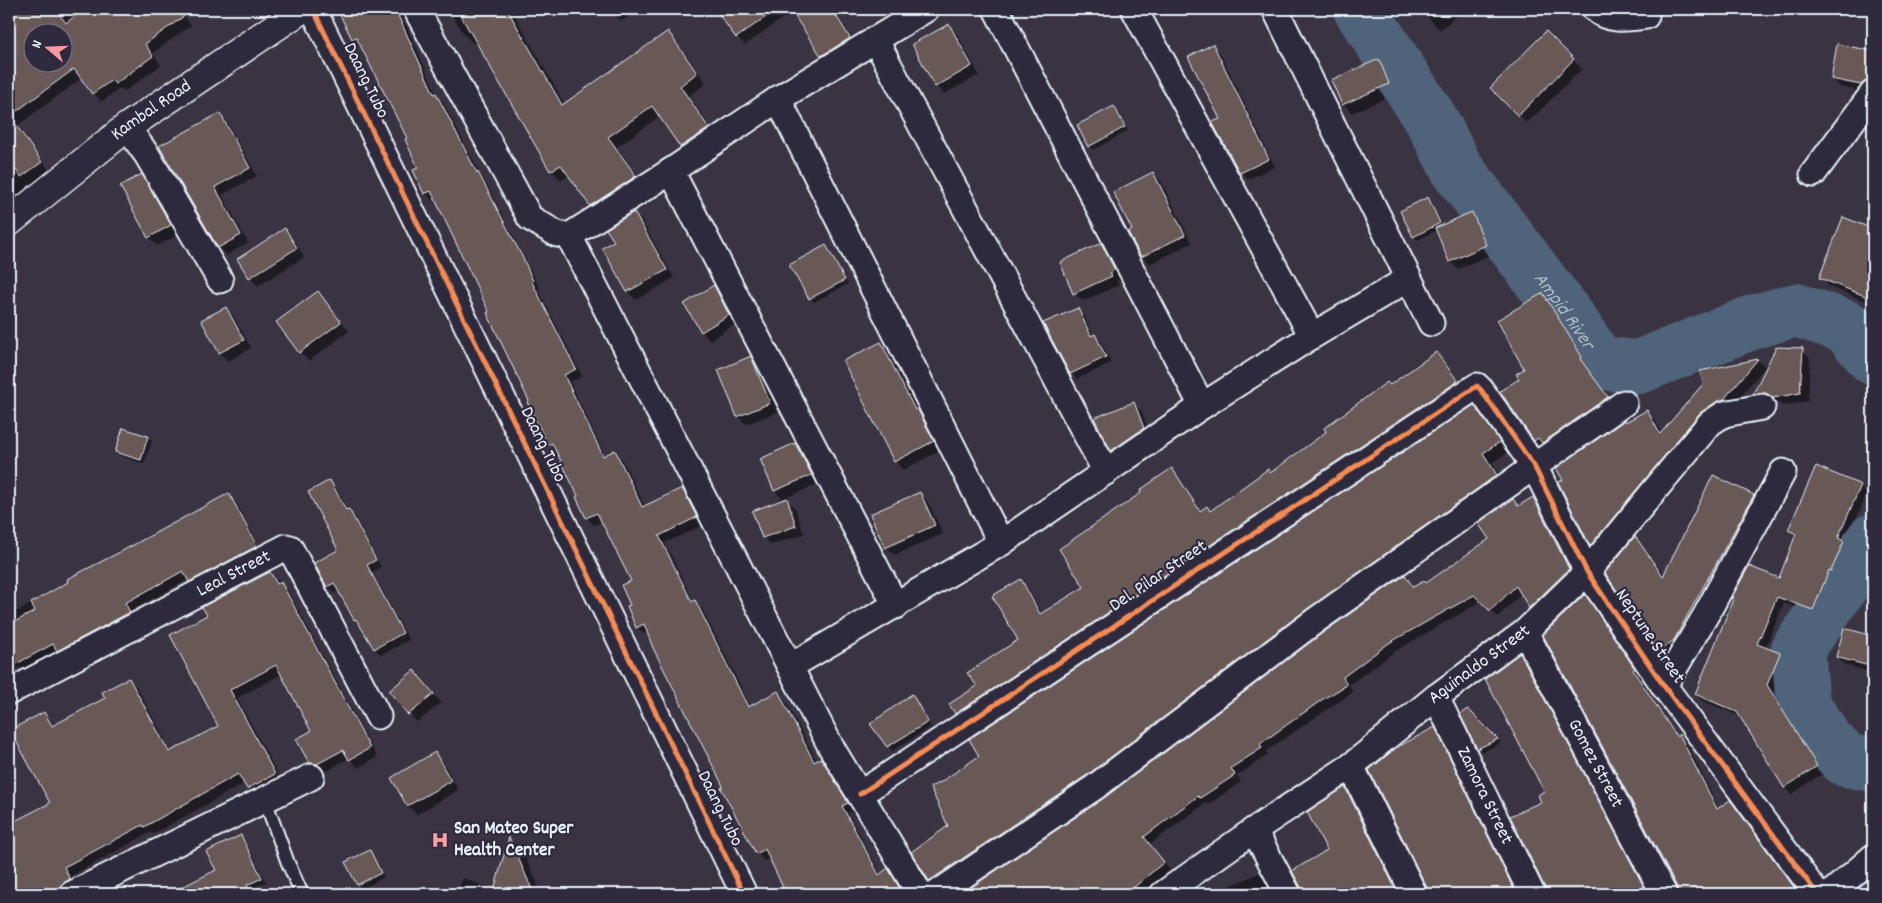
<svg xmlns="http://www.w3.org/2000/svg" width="1882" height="903" font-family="Dekko,sans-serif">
<rect width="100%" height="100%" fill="#3a3342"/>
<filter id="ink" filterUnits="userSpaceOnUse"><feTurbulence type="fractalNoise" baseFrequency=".02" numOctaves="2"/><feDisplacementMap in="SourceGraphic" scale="10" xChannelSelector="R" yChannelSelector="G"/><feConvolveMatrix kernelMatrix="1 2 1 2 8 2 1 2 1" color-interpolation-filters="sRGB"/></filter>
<g filter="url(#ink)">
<!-- shadow -->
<g fill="#0007" fill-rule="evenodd">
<path d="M9 9H179L191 25 153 53 161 65 125 91 121 88 101 102 82 78 18 125 49 170 9 201ZM32 32H62V62H32Z"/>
<path d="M342 9H399L438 97 443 102 482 177 485 181 530 269 540 288 538 289 582 376 570 382 605 456 615 452 622 459 645 507 682 490 689 497 703 525 665 543 694 602 702 609 751 707 778 693 785 700 817 762 821 760 828 767 853 808 854 810 848 813 881 875 888 870 895 877 905 894H788L770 857 764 861 757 853 648 632 644 634 637 627 632 605 633 581 602 521 594 525 587 518 577 498 580 497 556 451 549 444 490 312 437 199 433 201 426 194 415 171 420 168 409 139 362 45 360 46 353 39 339 10Z"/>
<path d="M448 9H514L518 14 515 16 565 105 668 32 677 42 706 83 689 96 718 138 691 156 681 147 660 116 617 147 644 186 600 215 591 205 570 175 561 180 551 170 477 41 473 44 464 34Z"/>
<path d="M610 9H641L621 21Z"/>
<path d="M717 9H783L787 15 745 45 737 37Z"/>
<path d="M808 9H833L858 47 831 63 822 55 797 16Z"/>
<path d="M1421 9H1464L1440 30Z"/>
<path d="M948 25 957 34 979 75 944 94 936 86Z"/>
<path d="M1546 33 1582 69 1527 123 1492 88Z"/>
<path d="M1838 45 1873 53V90L1869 93 1840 87 1832 79Z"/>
<path d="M1213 46 1220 53 1275 167 1248 179 1241 172 1222 119Z"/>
<path d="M1379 61 1387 69 1397 93 1352 113 1344 105 1333 81Z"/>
<path d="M1113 107 1117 111 1128 131 1093 150 1089 146Z"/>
<path d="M219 114 227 122 257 176 222 195 248 243 227 255 219 248 160 147Z"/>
<path d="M1153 173 1161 181 1192 243 1150 264 1142 256 1134 230Z"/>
<path d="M141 176 150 184 179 234 157 246 149 238Z"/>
<path d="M1427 198 1431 202 1443 226 1472 213 1480 222 1494 253 1458 269 1450 261 1437 230 1418 240 1414 236Z"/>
<path d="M634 213 642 221 674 278 636 300 628 292 603 248 616 241Z"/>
<path d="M1844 219 1873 230V304L1830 287 1821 278Z"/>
<path d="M285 230 293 238 304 257 258 286 250 277 239 259Z"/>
<path d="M1101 245 1109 253 1123 278 1117 281 1119 285 1083 301 1074 293Z"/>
<path d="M826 246 829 250 848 284 814 302 810 298Z"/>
<path d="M714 286 722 295 737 323 710 340 702 332 685 305Z"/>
<path d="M318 292 349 331 309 361 300 352 278 322Z"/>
<path d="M1543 295 1553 305 1591 367 1589 369 1617 407 1545 450 1535 440 1521 379 1526 369Z"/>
<path d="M226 308 234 317 251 348 228 361 220 353 203 321Z"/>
<path d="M1078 309 1084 315 1093 336 1101 342 1111 363 1077 379 1071 373Z"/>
<path d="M881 344 889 352 919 412 925 418 941 450 903 470 895 461Z"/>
<path d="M1802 350 1810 358 1808 401 1783 406 1776 401 1763 402 1754 394Z"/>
<path d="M1436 353 1464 388 962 720 956 713 1020 641V581L1027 587 1042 614 1086 588 1143 493 1172 470 1178 477 1201 511 1211 512 1271 474Z"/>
<path d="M750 358 759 366 778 412 746 424 738 416Z"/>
<path d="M1758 360 1765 367 1731 407 1598 552 1591 545 1560 483 1626 423 1647 412 1654 419 1662 433 1704 385 1702 372Z"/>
<path d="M1134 404 1142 412 1151 437 1120 458 1112 450Z"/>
<path d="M1474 407 1484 416 1508 452 1492 463 1506 485 940 890 930 881 913 852 950 826 941 783Z"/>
<path d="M123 430 148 437 152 441 144 464 121 456 117 452Z"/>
<path d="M795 444 804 453 819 484 785 498 795 508 804 534 771 545 763 537 784 500 775 491 761 459Z"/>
<path d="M1713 477 1753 496 1764 507 1670 661 1659 651 1635 538 1645 549 1665 575Z"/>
<path d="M330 482 336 488 348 511 355 517 381 567 372 572 409 640 381 655 375 649 361 626 355 619 340 590 334 593 328 586 340 550Z"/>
<path d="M1860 486 1867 494 1845 544 1851 549 1838 577 1836 576 1821 617 1784 603 1765 649 1779 654 1786 661 1773 693 1823 773 1792 794 1785 787 1742 717 1703 701 1696 694 1734 600 1732 599 1749 567 1780 580 1796 537 1789 530Z"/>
<path d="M920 493 928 502 943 534 895 555 886 547Z"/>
<path d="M228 494 236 502 263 554 197 588 189 579 132 610 137 620 24 671 20 667 9 673V604L14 613Z"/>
<path d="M1533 498 1540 505 1576 577 1537 614 1530 608 1522 593 1498 617 1482 601 1397 650 1349 685 1353 692 1266 751 1268 755 1237 776 1241 782 1208 805 1206 803 1150 844 1170 870 1141 894H964L1104 799 1405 577 1415 588 1426 584 1491 540 1513 500 1519 506Z"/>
<path d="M270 573 288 591 377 757 358 768 349 758 325 772 319 771 310 762 313 731 282 674 237 698 282 782 256 796 245 783 153 834 151 832 71 876 77 887 68 894H9V818L12 824 51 803 43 713 54 726 107 698 129 679 137 687 171 752 219 726 208 616Z"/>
<path d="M1585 596 1592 603 1641 676 1640 678 1678 737 1686 742 1719 809 1730 802 1738 809 1799 894H1679Z"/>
<path d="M1845 630 1873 638V673L1845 665 1837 657Z"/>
<path d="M1520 655 1527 662 1650 894H1547L1543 802 1545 791Z"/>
<path d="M414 671 441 703 417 722 390 691Z"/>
<path d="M912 695 931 727 892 751 872 724Z"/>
<path d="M1468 711 1501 743 1482 752 1478 748Z"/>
<path d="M1434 729 1442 736 1519 894H1429L1428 887Z"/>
<path d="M1873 729V739L1871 730Z"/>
<path d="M434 754 443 762 458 790 417 814 408 806 393 779Z"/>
<path d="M1345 789 1352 796 1401 894H1304L1294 871 1329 851Z"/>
<path d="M241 836 245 840 266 882 250 890 253 894H202L196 882 217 871Z"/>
<path d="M509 840 524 854 542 894H457L463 878 495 891Z"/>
<path d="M369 852 373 856 384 877 362 889 358 885 347 863Z"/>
<path d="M1259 873 1267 880 1274 894H1212Z"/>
<path d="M1873 885V894H1862Z"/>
</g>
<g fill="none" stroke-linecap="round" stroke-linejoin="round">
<!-- river -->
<g stroke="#4f647a" stroke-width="54">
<path id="s1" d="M1360 9 1432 121 1457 169 1568 317 1599 363 1638 367 1756 321 1796 310 1847 327 1873 358"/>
<path d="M1873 540 1798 649 1803 704 1827 741 1846 760 1873 765"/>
</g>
</g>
<!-- building -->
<g fill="#685956" stroke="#e8f1f8" fill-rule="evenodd">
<path d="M9 9H55L66 23 84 9H194L145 44 153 56 115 84 112 80 92 94 74 69 10 116 42 162 21 177 9 160ZM32 32H62V62H32Z"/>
<path d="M337 9H395L434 94 436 93 477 173 478 172 524 260 533 281 532 282 576 369 564 375 603 456 615 450 642 507 682 488 697 517 659 536 692 602 695 600 748 707 778 691 814 762 821 758 846 799 848 803 842 806 879 875 888 868 903 894H786L765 849 756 854 721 788 723 786 653 648 644 624 636 628 627 606 630 605 621 585 631 581 597 513 586 518 576 497 578 496 552 443 548 445 527 402 529 401 487 313 489 312 431 191 424 194 413 170 418 168 405 139 407 138 356 37 352 39Z"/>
<path d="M457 9H507L562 105 668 31 697 73 680 86 709 128 680 147 652 106 608 137 636 176 590 206 561 165 550 171Z"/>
<path d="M715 9H777L736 38Z"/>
<path d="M790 9H832L850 38 821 56Z"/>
<path d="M949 24 972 66 935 87 912 44Z"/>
<path d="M1546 31 1574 59 1518 116 1490 88Z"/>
<path d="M1213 44 1269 159 1240 173 1212 122 1220 119 1188 57Z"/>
<path d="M1837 44 1873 51V79L1867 80 1861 85 1831 79Z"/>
<path d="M1379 59 1389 84 1342 105 1331 80Z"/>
<path d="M1114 106 1125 127 1088 147 1077 125Z"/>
<path d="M220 113 250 168 215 187 241 235 218 248 159 146Z"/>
<path d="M1153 172 1185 235 1141 257 1128 232 1132 230 1113 192Z"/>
<path d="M142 174 171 225 148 238 120 186Z"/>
<path d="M1428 197 1440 223 1413 237 1400 211Z"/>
<path d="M634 212 667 270 627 292 602 248 614 241 606 229Z"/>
<path d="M1472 212 1486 245 1449 262 1435 228Z"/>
<path d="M1843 217 1873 229V299L1819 278Z"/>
<path d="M285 228 297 248 249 278 237 259Z"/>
<path d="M1101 243 1115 270 1110 273 1112 276 1073 294 1060 262Z"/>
<path d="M826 245 845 280 809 299 789 265Z"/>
<path d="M714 285 729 315 701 332 684 304Z"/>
<path d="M318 291 341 322 299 353 276 322Z"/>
<path d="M1543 293 1582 357 1580 359 1608 397 1542 443 1538 438 1534 441 1500 391 1519 379 1516 374 1524 369 1497 320Z"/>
<path d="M226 307 244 340 219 353 201 320Z"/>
<path d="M1078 308 1091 336 1095 334 1106 357 1070 374 1043 323Z"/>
<path d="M881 342 915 410 917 408 934 441 894 462 843 361Z"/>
<path d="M1776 347 1803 348 1800 393 1773 398 1766 393 1753 394Z"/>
<path d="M1436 352 1458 381 955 714 949 704 977 686 967 673 1018 640 992 596 1021 579 1040 614 1084 587 1059 549 1141 493 1140 490 1172 468 1200 511 1207 506 1210 511 1268 469 1270 473 1326 432 1324 428 1387 382 1390 385Z"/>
<path d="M751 356 770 403 737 417 718 370Z"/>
<path d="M1758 359 1724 399 1716 402 1699 414 1590 546 1558 482 1563 480 1556 468 1625 420 1626 422 1647 410 1660 434 1703 384 1700 371Z"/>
<path d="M1134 402 1144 428 1111 451 1094 418Z"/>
<path d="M1474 405 1500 442 1483 453 1497 475 1307 609 1087 775 929 881 911 852 948 826 930 787 941 782 979 756 969 739Z"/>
<path d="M123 428 148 436 141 460 115 452Z"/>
<path d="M795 443 812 475 774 491 760 459Z"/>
<path d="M1816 466 1861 485 1838 538 1844 541 1831 571 1829 570 1813 610 1777 597 1757 644 1780 653 1767 685 1817 766 1784 788 1737 712 1695 694 1734 597 1731 599 1749 566 1779 578 1796 534 1788 530Z"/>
<path d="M1713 475 1754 495 1674 640 1658 652 1605 573 1635 536 1663 576Z"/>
<path d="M330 480 346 510 349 509 376 560 367 565 403 633 374 649 356 619 354 620 334 583 327 587 314 563 338 550 308 492Z"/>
<path d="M920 492 935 525 885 548 870 514Z"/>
<path d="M229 493 257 546 189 582 183 571 125 603 130 612 57 651 53 644 16 664 9 651V625L35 611 31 603 68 582 67 579 124 550Z"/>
<path d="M1533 497 1569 569 1529 608 1516 586 1490 611 1474 595 1389 643 1343 677 1347 685 1323 699 1260 744 1262 748 1231 768 1235 775 1200 798 1198 796 1144 837 1164 862 1126 894H961L1104 798 1324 632 1405 575 1413 587 1424 581 1426 583 1489 539 1478 523 1513 499 1518 506Z"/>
<path d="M787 498 796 526 762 538 752 511Z"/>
<path d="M270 572 277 584 281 582 370 748 349 760 343 750 317 764 309 763 296 739 311 731 276 665 230 690 275 774 247 789 238 774 144 827 143 825 64 867 70 879 60 886 58 894H9V824L50 803 10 730 44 712 52 726 105 698 102 692 129 678 169 752 218 726 170 635 207 615 202 607Z"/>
<path d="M1585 594 1635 669 1633 670 1677 737 1679 734 1717 809 1730 800 1799 894H1678L1677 887 1543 635Z"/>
<path d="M1844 628 1873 636V667L1836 657Z"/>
<path d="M1520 653 1648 894H1546L1545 888 1510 816 1541 802 1538 795 1544 791 1485 679Z"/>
<path d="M414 670 434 694 408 715 389 691Z"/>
<path d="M912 694 928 722 887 747 870 724Z"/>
<path d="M1468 709 1498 739 1477 749 1460 714Z"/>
<path d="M1435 727 1516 894H1428L1427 888 1369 770 1396 748Z"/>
<path d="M435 752 451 781 407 806 391 778Z"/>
<path d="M1345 787 1398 894H1302L1301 887 1292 871 1327 850 1307 812Z"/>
<path d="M241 835 262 878 247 885 252 894H168L216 870 206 852Z"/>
<path d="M509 837 534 894H493Z"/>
<path d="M370 850 381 873 357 885 345 862Z"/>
</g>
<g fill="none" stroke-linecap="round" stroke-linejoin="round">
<!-- lane casing -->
<g stroke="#e8f1f8" stroke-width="16">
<path id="lane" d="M265 800 288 863 302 894"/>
</g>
<!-- street casing -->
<g stroke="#e8f1f8" stroke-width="29">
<g id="street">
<path d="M313 9 744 894"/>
<path d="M416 9 530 218 557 234 569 236 671 171 778 99 926 9"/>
<path d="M996 9 1202 406"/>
<path d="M1134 9 1312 336"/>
<path d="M1275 9 1431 323"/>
<path d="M1595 9C1609 22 1629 18 1646 16"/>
<path d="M875 39 1106 472"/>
<path d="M778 99 1001 543"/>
<path d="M127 127 147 155 220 280"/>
<path d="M671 171 896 606"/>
<path d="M1813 174 1873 93"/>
<path d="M569 236 831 747 920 894"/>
<path id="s2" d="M1525 632 1664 894"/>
<path d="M791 666 1001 543 1202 406 1312 336 1408 279"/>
<path d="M1664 686 1707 613 1783 472"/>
<path id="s3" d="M9 692 286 547 290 548 378 716"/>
<path id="s4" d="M1436 697 1532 894"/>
<path d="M1351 766 1414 894"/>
<path d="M860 794 1477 386 1481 390 1534 466 1587 572 1664 686 1817 894"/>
<path d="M1254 830 1288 894"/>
<path d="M72 894 311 777"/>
<path d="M936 894 1095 787 1316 620 1624 403"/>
<path id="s5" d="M1163 894 1254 830 1351 766 1436 697 1525 632 1587 572 1710 423 1724 414 1762 407"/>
<path d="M1830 894 1873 857"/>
</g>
</g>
<!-- secondary casing -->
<g stroke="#e8f1f8" stroke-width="31">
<g id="secondary">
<path id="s6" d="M9 222 127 127 302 9"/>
</g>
</g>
<!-- lane -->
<use href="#lane" stroke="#2f2a3d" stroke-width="12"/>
<!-- street -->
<use href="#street" stroke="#2f2a3d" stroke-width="25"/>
<!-- secondary -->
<use href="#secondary" stroke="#2f2a3d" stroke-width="28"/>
<!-- cycleway casing -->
<g stroke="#2f2a3d" stroke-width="8">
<g id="cycleway">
<path d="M313 9 744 894"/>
<path d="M860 794 1477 386 1481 390 1534 466 1587 572 1664 686 1817 894"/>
</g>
</g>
<!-- cycleway -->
<use href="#cycleway" stroke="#f68b52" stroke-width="5"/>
</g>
</g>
<!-- icons -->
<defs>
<g id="hospital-bare" transform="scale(1.35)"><path d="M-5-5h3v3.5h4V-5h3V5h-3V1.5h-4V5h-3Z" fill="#ff9aa2" stroke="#2f2a3d" stroke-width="2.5" paint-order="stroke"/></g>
</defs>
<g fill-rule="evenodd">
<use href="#hospital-bare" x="440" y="840"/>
</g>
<g text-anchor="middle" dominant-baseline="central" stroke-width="4.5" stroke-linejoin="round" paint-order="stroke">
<!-- street labels -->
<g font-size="19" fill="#e8f1f8" stroke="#2f2a3d">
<text transform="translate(365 81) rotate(64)">Daang Tubo</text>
<text stroke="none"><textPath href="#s6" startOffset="181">Kambal Road</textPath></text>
<text transform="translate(542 445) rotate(64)">Daang Tubo</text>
<text stroke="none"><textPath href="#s3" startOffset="254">Leal Street</textPath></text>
<text transform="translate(1159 577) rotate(-34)">Del. Pilar Street</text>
<text transform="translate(1649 637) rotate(56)">Neptune Street</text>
<text stroke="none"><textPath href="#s5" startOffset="391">Aguinaldo Street</textPath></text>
<text stroke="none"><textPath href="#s2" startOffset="149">Gomez Street</textPath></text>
<text stroke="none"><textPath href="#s4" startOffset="110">Zamora Street</textPath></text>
<text transform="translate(719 809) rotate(64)">Daang Tubo</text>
</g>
<!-- poi labels -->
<g font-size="19" font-weight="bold" fill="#e8f1f8" stroke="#2f2a3d" text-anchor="start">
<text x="454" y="829">San Mateo Super<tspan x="454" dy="22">Health Center</tspan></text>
</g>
<!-- water labels -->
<g font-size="20" font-style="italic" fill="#abb9c6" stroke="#2f2a3d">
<text stroke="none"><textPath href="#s1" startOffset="365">Ampid River</textPath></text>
</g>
</g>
<!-- margin -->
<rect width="1882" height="903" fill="none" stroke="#2f2a3d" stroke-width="30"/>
<rect x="15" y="15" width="1852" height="873" fill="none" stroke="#e8f1f8" stroke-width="2" filter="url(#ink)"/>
<!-- north arrow -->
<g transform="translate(48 48) rotate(289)"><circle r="24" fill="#2f2a3d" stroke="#797a88"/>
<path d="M0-4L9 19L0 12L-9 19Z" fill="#ff9aa2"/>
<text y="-8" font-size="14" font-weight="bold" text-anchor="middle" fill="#e8f1f8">N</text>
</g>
</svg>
